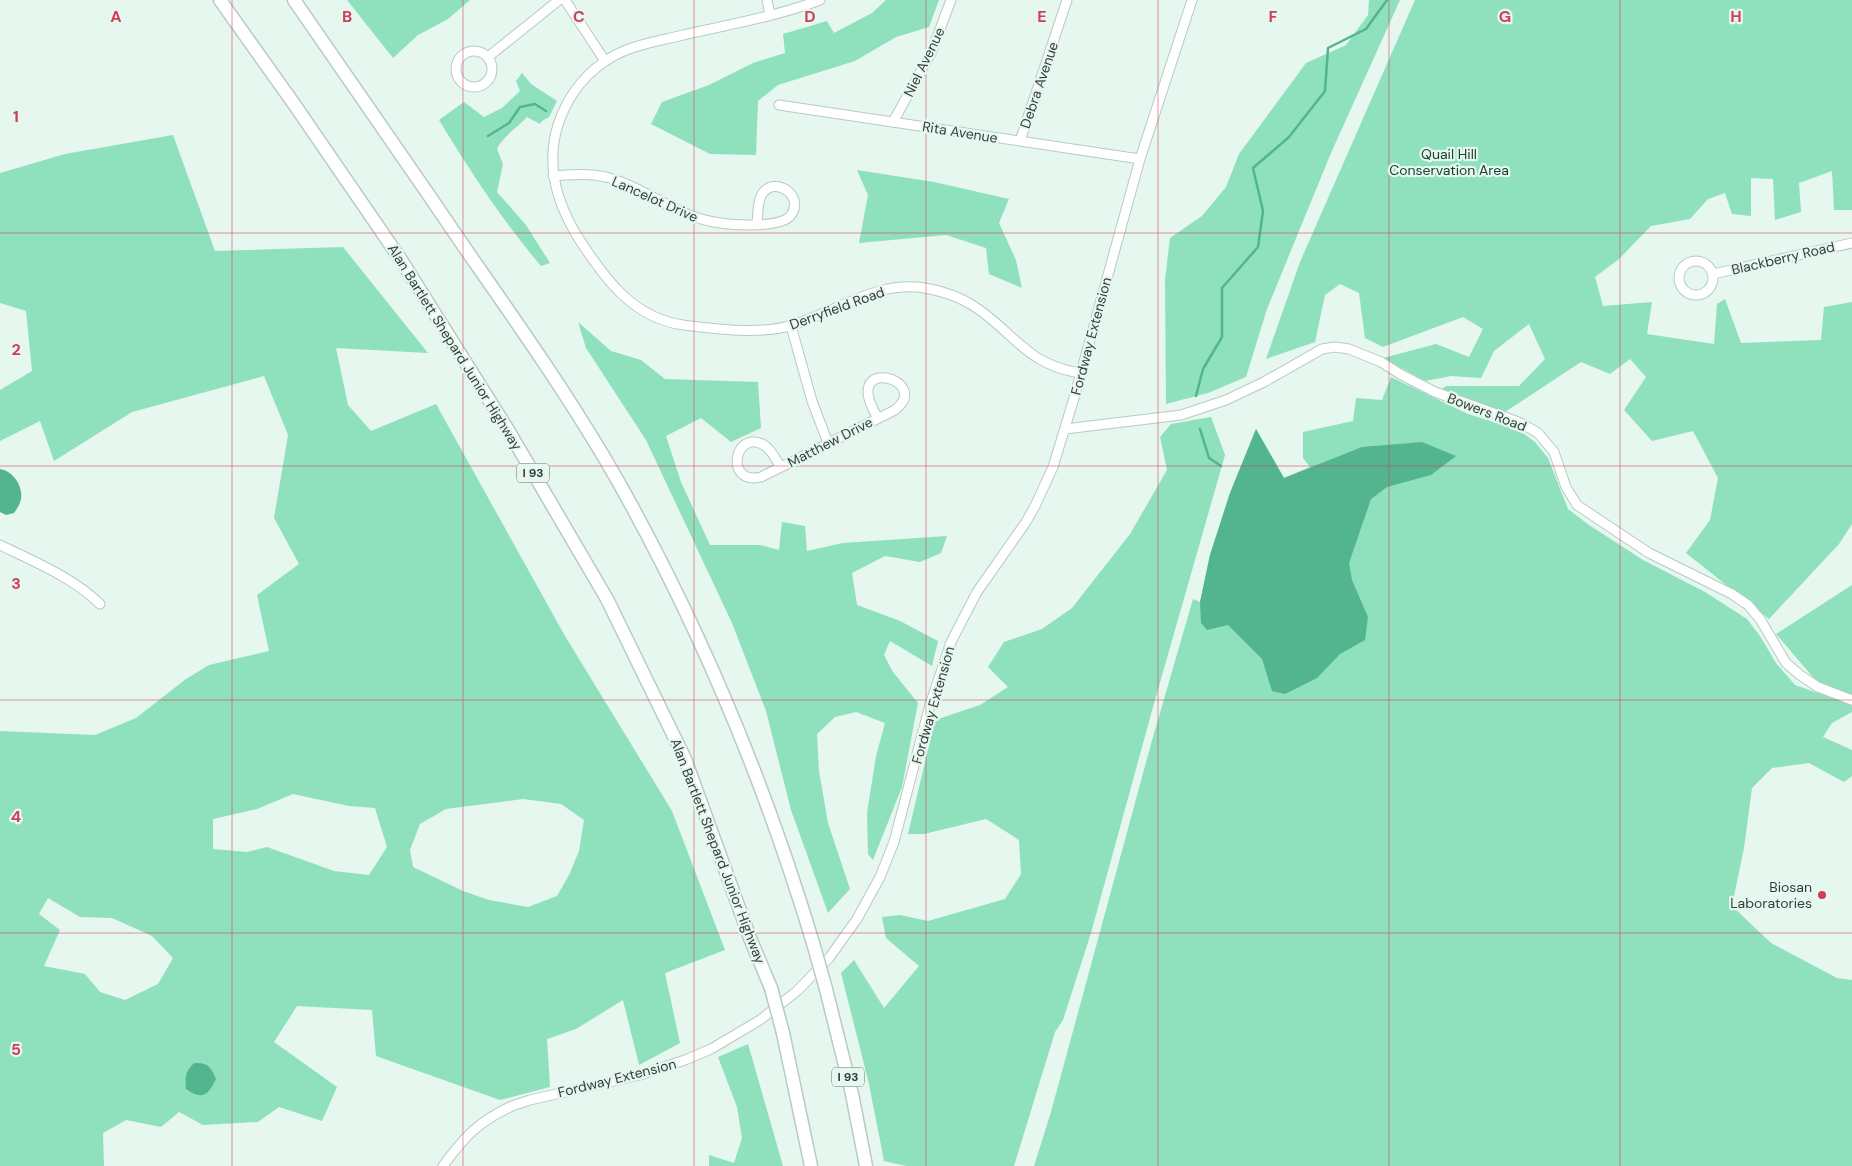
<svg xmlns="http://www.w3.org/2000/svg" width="1852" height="1166" font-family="'DM Sans',sans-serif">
<rect width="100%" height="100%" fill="#e5f7ef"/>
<!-- green -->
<g fill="#8fe0bd" fill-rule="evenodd">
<path d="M347 0H470L448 19 418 35 393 58Z"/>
<path d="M886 0H939L929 27 896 37 855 61 778 85 758 101 756 155 710 154 651 124 662 102 709 85 753 63 785 53 783 34 827 21 834 33 872 13Z"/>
<path d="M1369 0H1400L1331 153 1267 309 1246 377 1208 393 1166 404 1165 280 1170 238 1202 216 1226 187 1239 154 1306 63 1346 45 1368 15Z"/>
<path d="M1415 0H1852V210H1834L1832 171 1799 183 1801 212 1775 220 1773 179 1751 178V216L1732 214 1725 193 1708 199 1690 219 1651 226 1619 259 1595 277 1603 306 1652 302 1647 334 1714 344 1717 304 1725 299 1741 343 1821 340 1824 307 1852 302V524L1839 544 1769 619 1686 553 1710 520 1718 478 1693 431 1652 441 1624 410 1646 377 1630 359 1610 374 1581 362 1505 412 1442 389 1446 386H1519L1545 359 1529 324 1494 351 1481 378 1451 376 1425 381 1383 358 1436 344 1469 357 1483 329 1463 317 1383 347 1365 338 1359 293 1340 284 1325 295 1315 342 1266 359 1300 262Z"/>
<path d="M522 73 531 84 557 101 549 117 542 121 540 124 527 117C518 127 502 137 497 149L503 164 497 192 526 225 550 263 541 266C502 220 470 171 439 120L464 102 484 117 502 108 520 91 516 81Z"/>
<path d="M173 135 215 251 343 247 428 353 336 348 348 405 371 431 436 404 565 636 672 811 725 950 665 973 680 1043 639 1065 623 1000 576 1029 547 1039 550 1087 500 1100 376 1056 372 1010 297 1006 274 1042 337 1087 322 1121 279 1107 258 1122 203 1125 179 1112 161 1127 126 1120 103 1133 104 1166H0V731L95 735 136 718 186 679 209 665 269 651 257 595 299 564 274 518 288 435 264 376 132 412 54 461 40 421 0 441V390L32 371 26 311 0 303V173L65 154ZM293 794 349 806 375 808 387 847 369 875 334 871 267 847 247 852 213 849V819L257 809ZM523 799 561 804 584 820 579 851 569 875 557 896 528 907 489 900 463 891 413 867 410 850 420 824 446 809ZM48 898 80 917 112 918 152 936 173 958 158 984 125 1000 100 992 85 974 44 966 60 930 39 914Z"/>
<path d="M857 170 934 182 1009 199 999 223 1016 260 1022 288 989 274 986 248 946 235 859 243 868 195Z"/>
<path d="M578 322 611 351 641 360 665 379 758 382 761 428 731 442 701 418 666 436 681 482 710 545H760L779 550 782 522 805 526 807 551 843 543 947 536 941 553 920 562 885 556 852 573 857 605 900 621 938 641 932 666 890 641 884 655 893 672 918 703 902 787 873 860 868 854 867 813 876 756 885 723 856 712 835 717 817 734 819 771 828 823 850 889 828 913 791 810 766 711 732 623 646 440 586 348Z"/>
<path d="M1391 377 1468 414 1519 430 1535 442 1548 458 1568 509 1589 525 1643 560 1705 592 1747 619 1760 636 1776 663 1795 685 1852 705V712L1832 723 1823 737 1852 750V776L1844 782 1809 763 1772 768 1752 788 1744 848 1732 906 1771 943 1837 978 1852 980V1166H1034L1051 1112 1151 744 1193 599 1200 602 1210 555 1230 493 1256 429 1284 478 1310 467 1303 458V432L1353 421 1356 398 1382 400Z"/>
<path d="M1211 417 1225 455 1153 707 1091 933 1063 1020 1055 1032 1014 1166H906L884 1161 869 1084 841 973 854 960 884 1008 919 966 886 938 882 917 900 915 928 921 1005 899 1021 874 1019 840 986 819 924 834H908L935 720 980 705 1008 687 988 667 1004 642 1042 629 1072 608 1130 534 1167 470 1160 437 1171 424Z"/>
<path d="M1852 585V695L1818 683 1776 634Z"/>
<path d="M748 1044 783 1166H709V1155L734 1163 742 1138 737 1107 718 1057Z"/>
</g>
<!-- water -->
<g fill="#53b58f">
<path d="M1256 429 1284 478 1362 447 1422 442 1456 456 1431 475 1387 487 1371 499 1349 563 1352 580 1368 617 1365 640 1340 654 1317 678 1285 694 1272 691 1262 659 1228 625 1207 630 1201 623 1200 602 1210 555 1230 493Z"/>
<path d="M0 469C13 471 23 486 21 499 20 504 17 509 14 513L6 515 0 512Z"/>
<path d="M194 1063C208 1062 211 1067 216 1079 208 1096 202 1100 186 1089 185 1077 185 1072 194 1063Z"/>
</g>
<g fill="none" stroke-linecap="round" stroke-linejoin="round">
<!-- stream -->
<g stroke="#53b58f" stroke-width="2.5">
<path d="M488 136 509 123 520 107 535 104 546 111"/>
<path d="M1196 396 1203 369 1222 337V288L1258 247 1263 211 1253 168 1289 137 1325 91 1328 48 1366 29 1387 0"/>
<path d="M1200 429 1209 458 1221 466"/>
</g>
<!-- minor casing -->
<g stroke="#b8cac1" stroke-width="11">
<g id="minor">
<path d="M565 0 605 61"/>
<path d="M767 0 770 15"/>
<path d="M820 0C775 17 726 25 679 36 654 42 626 46 604 62 582 77 566 100 558 125 545 166 557 204 579 239 605 279 633 318 683 325 715 329 762 335 792 325 839 311 879 278 930 289 945 292 959 297 972 305 1014 331 1024 364 1080 373"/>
<circle cx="474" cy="69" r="18"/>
<path d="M488 57 559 0"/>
<path d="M779 105 1140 159"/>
<path d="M893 122 931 53 951 0"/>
<path d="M1020 141 1067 0"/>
<path d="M553 176C570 175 588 173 606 177 644 187 675 215 714 222 730 225 781 229 791 215 805 196 775 175 762 194 757 202 758 215 757 224"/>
<circle cx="1696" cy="278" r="17"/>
<path d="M1713 274 1852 243"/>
<path d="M791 326 812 401 828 443"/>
<path d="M1065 429 1181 415 1226 400 1264 382 1322 349 1335 347 1349 349 1381 362 1400 374 1435 392 1521 423 1538 433 1554 452 1566 487 1577 505 1649 553 1732 594 1748 605 1760 619 1786 663 1800 675 1818 687 1852 700"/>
<path d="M781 467C776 460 771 449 764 445 734 428 724 486 761 477L895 410C934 379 838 353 878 418"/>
<path d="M0 545C35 562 72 577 100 604"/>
<path d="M443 1166C464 1137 479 1121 512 1106L530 1100 640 1075 685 1060 711 1049 760 1020 797 991 829 958 857 919 880 877 894 842 930 705 951 642 977 592 1026 522 1035 506 1053 467 1074 398 1140 159 1192 0"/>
</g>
</g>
<!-- highway casing -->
<g stroke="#b8cac1" stroke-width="15">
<g id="highway">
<path d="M220 0 294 104 401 260 508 430 607 599 685 759 750 938 771 988"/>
<path d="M294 0C352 84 410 167 467 251 520 327 573 402 619 483 702 631 764 780 813 943"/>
<path d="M826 989 852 1094 866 1166"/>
<path d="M783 1033 811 1166"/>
</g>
</g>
<!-- minor -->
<use href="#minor" stroke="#fff" stroke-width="9"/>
<!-- highway -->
<use href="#highway" stroke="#fff" stroke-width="12"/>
<!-- highway-bridge casing -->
<g stroke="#b8cac1" stroke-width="15" stroke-linecap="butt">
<g id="highway-bridge">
<path d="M813 943 826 989"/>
<path d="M771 988 783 1033"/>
</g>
</g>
<!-- highway-bridge -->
<use href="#highway-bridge" stroke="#fff" stroke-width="12"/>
</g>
<!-- grid -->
<path fill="none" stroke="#cf3f57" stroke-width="1" stroke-opacity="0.55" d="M232 0V1166M463 0V1166M694 0V1166M926 0V1166M1158 0V1166M1389 0V1166M1620 0V1166M0 233H1852M0 466H1852M0 700H1852M0 933H1852"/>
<!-- markers -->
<circle fill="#cf3f57" stroke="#e5f7ef" stroke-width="2" cx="1822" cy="895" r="5"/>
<g text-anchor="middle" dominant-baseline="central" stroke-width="4.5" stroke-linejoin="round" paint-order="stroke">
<!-- shield labels -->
<g fill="#e5f7ef" stroke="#6a7570" stroke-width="1">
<rect x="517" y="463.5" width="32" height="19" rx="4"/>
<rect x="832" y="1067.5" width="32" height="19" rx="4"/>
</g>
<g font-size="12" font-weight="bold" fill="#363d3a">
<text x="533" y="473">I 93</text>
<text x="848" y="1077">I 93</text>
</g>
<!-- street labels -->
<g font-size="14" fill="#363d3a" stroke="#e5f7ef">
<text transform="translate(924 62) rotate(-64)">Niel Avenue</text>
<text transform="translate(1039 85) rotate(-71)">Debra Avenue</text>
<text transform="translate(960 132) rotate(9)">Rita Avenue</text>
<text transform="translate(655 199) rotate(24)">Lancelot Drive</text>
<text transform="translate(1783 258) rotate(-13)">Blackberry Road</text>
<text transform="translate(837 308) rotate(-20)">Derryfield Road</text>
<text transform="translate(1091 336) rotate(-75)">Fordway Extension</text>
<text transform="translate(455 347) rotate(58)">Alan Bartlett Shepard Junior Highway</text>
<text transform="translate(1487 412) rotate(21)">Bowers Road</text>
<text transform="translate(830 442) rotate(-27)">Matthew Drive</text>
<text transform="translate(933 705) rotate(-74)">Fordway Extension</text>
<text transform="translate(718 851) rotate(69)">Alan Bartlett Shepard Junior Highway</text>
<text transform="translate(617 1078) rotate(-14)">Fordway Extension</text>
</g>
<!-- park labels -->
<g font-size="14" fill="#184232" stroke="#e5f7ef">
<text x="1449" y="154">Quail Hill<tspan x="1449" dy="16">Conservation Area</tspan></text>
</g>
<!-- poi labels -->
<g font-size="14" fill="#363d3a" stroke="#e5f7ef" text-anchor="end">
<text x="1812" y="887">Biosan<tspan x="1812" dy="16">Laboratories</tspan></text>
</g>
</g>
<g font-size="16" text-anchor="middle" font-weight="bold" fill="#cf3f57" stroke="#e5f7ef" stroke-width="4.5" stroke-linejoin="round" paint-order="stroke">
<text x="116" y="22">A</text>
<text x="347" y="22">B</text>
<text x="579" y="22">C</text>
<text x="810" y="22">D</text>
<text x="1042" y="22">E</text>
<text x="1273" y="22">F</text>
<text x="1505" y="22">G</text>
<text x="1736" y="22">H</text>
<text x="16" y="122">1</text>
<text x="16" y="355">2</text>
<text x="16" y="589">3</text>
<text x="16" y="822">4</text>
<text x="16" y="1055">5</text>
</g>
</svg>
